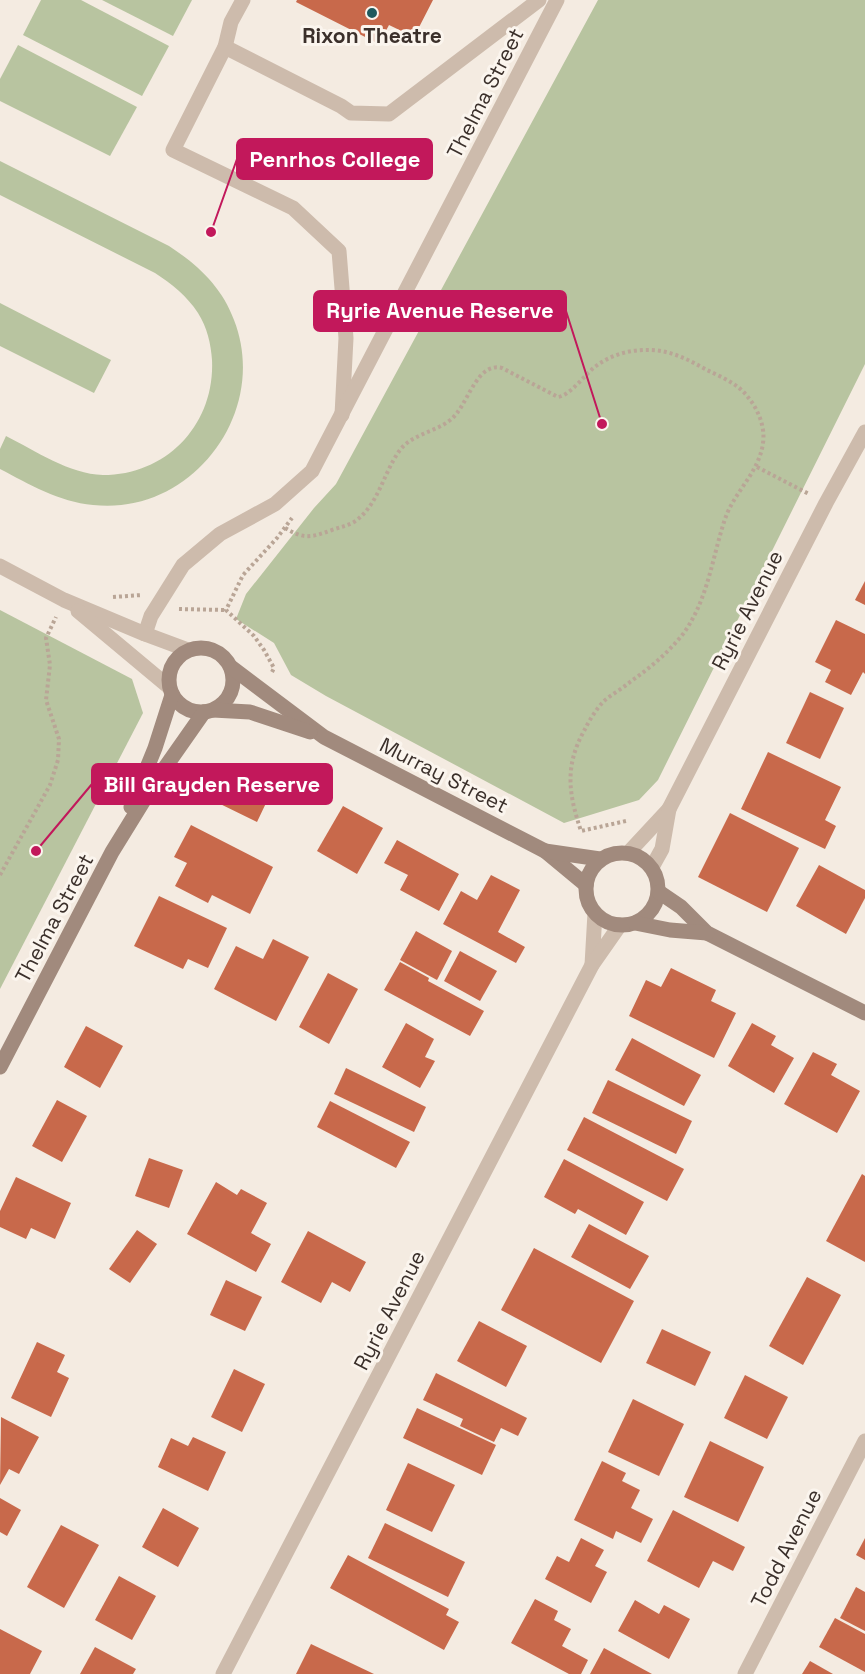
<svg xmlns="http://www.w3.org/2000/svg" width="865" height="1674" font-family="'Space Grotesk',sans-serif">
<rect width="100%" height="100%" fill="#f4ebe1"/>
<!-- green -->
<g fill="#b8c4a0">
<path d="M41 0H81L169 46 142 96 23 35Z"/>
<path d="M102 0H192L173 36Z"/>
<path d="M598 0H865V364L658 780 639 800 564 823 326 696 291 675 274 643 236 619 246 594 314 508 336 484Z"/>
<path d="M18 45 137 107 110 156 0 101V79Z"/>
<path d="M0 161 169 246C198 265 222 287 234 320 270 412 192 516 93 505 59 502 29 484 0 469V449L6 436C36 451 69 474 103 475 167 475 215 424 212 360 211 344 207 327 198 313 187 296 172 284 155 273L0 195Z"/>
<path d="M0 303 111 360 94 393 0 346Z"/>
<path d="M0 610 132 679 143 713 0 989Z"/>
</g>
<!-- building -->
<g fill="#c8694b">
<path d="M297 0H433L414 37 389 25 379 44 296 2Z"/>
<path d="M865 581V605L855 600Z"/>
<path d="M836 620 865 634V674L863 672 851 695 825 682 831 670 815 662Z"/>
<path d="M810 692 844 708 820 759 786 743Z"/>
<path d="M768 752 841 787 825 820 836 826 825 849 741 809Z"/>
<path d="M246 765 277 780 257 822 210 799 219 780 234 787Z"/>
<path d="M343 806 383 828 357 874 317 851Z"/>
<path d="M730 813 799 848 767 912 698 877Z"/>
<path d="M191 825 273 867 250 914 212 895 208 903 175 886 187 863 174 857Z"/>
<path d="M397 840 459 874 439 911 400 890 408 875 384 863Z"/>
<path d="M819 865 865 890V898L846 934 796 906Z"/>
<path d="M491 875 520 890 498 932 525 947 516 963 443 924 461 891 477 900Z"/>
<path d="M159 896 227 928 208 968 188 959 183 969 134 946Z"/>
<path d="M416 931 452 951 437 980 400 960Z"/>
<path d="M273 939 309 957 276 1021 214 989 236 946 263 959Z"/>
<path d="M460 951 497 971 480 1001 444 981Z"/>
<path d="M400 962 429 978 428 981 484 1011 470 1036 384 990Z"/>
<path d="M671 968 716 990 711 1001 736 1013 714 1058 629 1016 646 980 661 987Z"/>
<path d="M328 973 358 989 329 1044 299 1027Z"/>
<path d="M406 1023 434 1039 425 1057 435 1061 420 1088 382 1067Z"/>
<path d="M752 1023 776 1036 771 1045 794 1058 774 1093 728 1066Z"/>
<path d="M86 1026 123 1046 100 1088 64 1067Z"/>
<path d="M632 1038 701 1075 684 1106 615 1070Z"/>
<path d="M813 1052 837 1064 831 1075 860 1091 837 1133 784 1104Z"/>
<path d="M346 1068 426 1107 414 1132 334 1094Z"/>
<path d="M608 1080 692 1121 676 1154 592 1113Z"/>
<path d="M57 1100 87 1116 62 1162 32 1146Z"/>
<path d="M330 1101 410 1142 396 1168 317 1127Z"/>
<path d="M584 1117 684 1169 667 1201 567 1150Z"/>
<path d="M149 1158 183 1170 169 1208 135 1196Z"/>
<path d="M564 1159 644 1202 626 1235 578 1209 575 1214 544 1197Z"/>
<path d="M862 1174 865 1176V1262L826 1241Z"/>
<path d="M16 1177 71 1203 55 1239 31 1228 26 1239 0 1227V1211Z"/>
<path d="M216 1182 237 1195 241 1189 267 1203 251 1233 271 1244 256 1272 187 1234Z"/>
<path d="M589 1224 649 1256 630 1289 571 1257Z"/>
<path d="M137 1230 157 1244 130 1283 109 1269Z"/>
<path d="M308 1231 366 1262 350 1292 332 1282 321 1303 281 1282Z"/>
<path d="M534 1248 634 1301 601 1363 501 1310Z"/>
<path d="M807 1277 841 1295 803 1365 769 1346Z"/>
<path d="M226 1280 262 1297 245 1331 210 1315Z"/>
<path d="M479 1321 527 1346 506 1387 457 1361Z"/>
<path d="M662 1329 711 1352 695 1386 646 1363Z"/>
<path d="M37 1342 65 1355 57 1372 69 1378 51 1417 11 1398Z"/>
<path d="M234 1369 265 1384 242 1432 211 1417Z"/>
<path d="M436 1373 527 1418 518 1436 501 1428 494 1442 460 1426 463 1419 423 1400Z"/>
<path d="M745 1375 788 1397 767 1439 724 1418Z"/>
<path d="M633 1399 684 1424 659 1476 608 1452Z"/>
<path d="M417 1408 496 1445 482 1475 403 1438Z"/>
<path d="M1 1417 39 1437 19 1474 9 1469 0 1485Z"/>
<path d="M193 1437 226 1452 208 1491 158 1467 171 1438 188 1446Z"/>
<path d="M710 1441 764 1467 738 1522 684 1497Z"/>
<path d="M602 1461 626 1473 622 1481 640 1490 631 1508 653 1519 641 1543 616 1531 613 1539 574 1520Z"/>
<path d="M408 1463 455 1485 432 1532 386 1510Z"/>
<path d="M0 1498 21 1510 7 1536 0 1532Z"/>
<path d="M163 1508 199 1528 178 1567 142 1547Z"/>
<path d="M673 1510 745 1547 733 1571 713 1561 699 1588 647 1561Z"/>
<path d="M385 1523 465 1562 448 1597 368 1558Z"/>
<path d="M61 1525 99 1545 64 1608 27 1587Z"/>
<path d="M581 1538 604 1550 595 1566 607 1572 591 1603 545 1579 557 1556 569 1562Z"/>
<path d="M865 1538V1560L856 1555Z"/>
<path d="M348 1555 449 1609 446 1615 459 1622 444 1650 330 1588Z"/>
<path d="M119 1576 156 1596 132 1640 95 1620Z"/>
<path d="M856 1587 865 1592V1631L840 1618Z"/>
<path d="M535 1599 558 1611 554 1620 571 1629 562 1646 588 1660 581 1674H569L511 1643Z"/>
<path d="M635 1600 659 1614 664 1605 690 1619 669 1659 618 1631Z"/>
<path d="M835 1618 865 1634V1672L819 1647Z"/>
<path d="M0 1629 42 1651 30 1674H0Z"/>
<path d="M311 1644 374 1674H296Z"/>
<path d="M95 1647 136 1669 133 1674H80Z"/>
<path d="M604 1648 652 1674H590Z"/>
<path d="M810 1661 833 1674H802Z"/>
</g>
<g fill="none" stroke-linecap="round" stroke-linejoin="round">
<!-- path -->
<g stroke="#b9a596" stroke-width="4" stroke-dasharray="3 3" stroke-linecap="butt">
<path d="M757 467 809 494"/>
<path d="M285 528C305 540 312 537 332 530 340 527 347 526 354 522 379 505 383 473 400 450 415 431 443 432 457 413 469 398 479 362 502 368L558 397C571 395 585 374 596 366 612 354 632 349 652 350 672 351 689 360 707 370 717 375 729 380 738 387 754 400 766 423 763 443 759 473 734 492 725 519 712 558 708 600 683 634 668 653 650 668 630 682 622 689 612 694 604 701 596 709 589 721 584 731 564 767 569 795 581 831L626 821"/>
<path d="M113 597 142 595"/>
<path d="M179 609 226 610"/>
<path d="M272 672 274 668 264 650 254 636 226 610 243 575 277 538 292 518"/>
<path d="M0 875 50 785 58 760 59 739 46 700 50 665 46 638 56 617"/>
</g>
<!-- service -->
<g stroke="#cdbbac" stroke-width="15">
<path d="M225 47 231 22 243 0"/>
<path d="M342 415 346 338 339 251 293 208 173 150 225 47 341 106 351 113 389 114 539 0"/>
<path d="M145 634 151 616 183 565 220 534 275 504 312 471 557 0"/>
</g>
<!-- minor -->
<g stroke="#cdbbac" stroke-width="15">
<path d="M0 566 64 600 145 634 188 650"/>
<path d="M78 611 169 687"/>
<path d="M629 852 669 809 826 503 865 432"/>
<path d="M652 867 662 849 669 809"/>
<path d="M592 965 595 913"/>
<path d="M223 1674 592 965 620 925"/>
<path d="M745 1674 865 1441"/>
</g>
<!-- secondary -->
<g stroke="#a18a7d" stroke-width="15">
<circle cx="201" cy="680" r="32"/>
<path d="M231 667 324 737 545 851 586 885"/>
<path d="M213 710 250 712 310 732"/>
<path d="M131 807 155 748 172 695"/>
<path d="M545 851 600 859"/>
<circle cx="622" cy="889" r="36"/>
<path d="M659 892 681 907 707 933 865 1013"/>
<path d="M635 923 670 930 707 933"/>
<path d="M0 1067 112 852 157 779 204 712"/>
</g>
</g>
<!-- markers -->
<circle fill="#1f5a5e" stroke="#fbf5ee" stroke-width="2" cx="372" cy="13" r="6"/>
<g text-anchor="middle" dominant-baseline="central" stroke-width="6" stroke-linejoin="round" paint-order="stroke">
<!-- poi labels -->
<g font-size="21" font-weight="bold" fill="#3b302b" stroke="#fbf5ee">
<text x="372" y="35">Rixon Theatre</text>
</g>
<!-- street labels -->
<g font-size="21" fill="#3b302b" stroke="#fbf5ee">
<text transform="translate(485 93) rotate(-63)">Thelma Street</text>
<text transform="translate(747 610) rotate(-63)">Ryrie Avenue</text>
<text transform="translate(444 775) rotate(27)">Murray Street</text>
<text transform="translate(54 918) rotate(-62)">Thelma Street</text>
<text transform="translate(389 1310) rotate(-63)">Ryrie Avenue</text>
<text transform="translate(786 1548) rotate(-63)">Todd Avenue</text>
</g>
</g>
<!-- callouts -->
<path fill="none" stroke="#c2185b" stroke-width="2" d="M211 232L237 159M602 424L566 311M36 851L92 784"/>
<g fill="#c2185b" stroke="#fbf5ee" stroke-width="2">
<circle cx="211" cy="232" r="6"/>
<circle cx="602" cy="424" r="6"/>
<circle cx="36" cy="851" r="6"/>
</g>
<g fill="#c2185b" stroke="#c2185b" stroke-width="2">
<rect x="237" y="139" width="195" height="40" rx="6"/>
<rect x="314" y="291" width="252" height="40" rx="6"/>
<rect x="92" y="764" width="240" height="40" rx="6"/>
</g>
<g font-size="22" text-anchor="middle" font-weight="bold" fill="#fff">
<text x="335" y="167">Penrhos College</text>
<text x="440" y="318">Ryrie Avenue Reserve</text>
<text x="212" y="792">Bill Grayden Reserve</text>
</g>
</svg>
